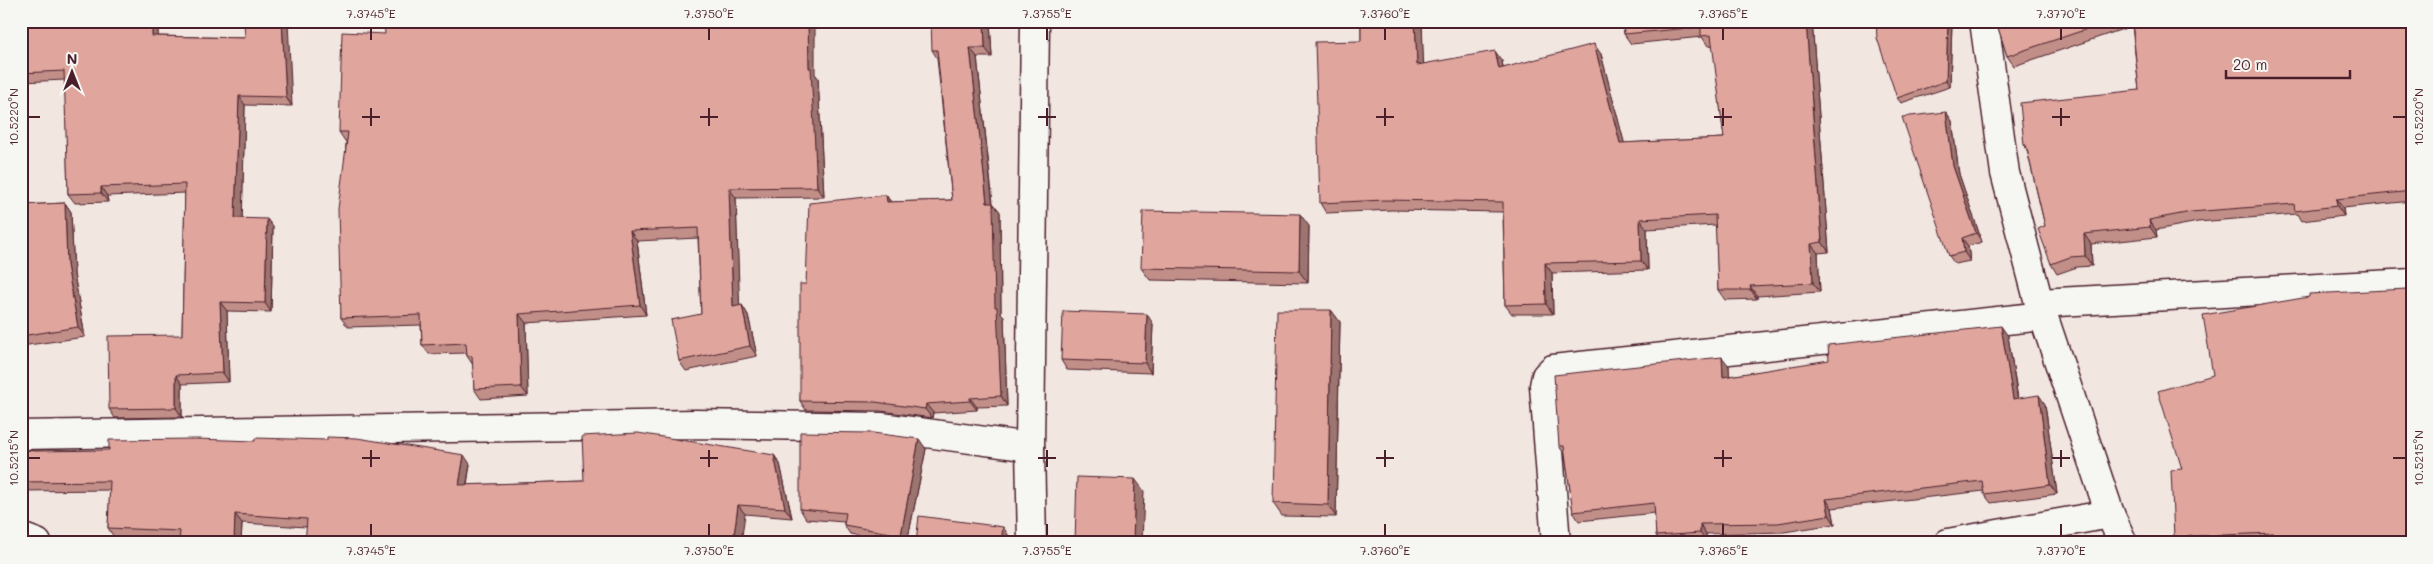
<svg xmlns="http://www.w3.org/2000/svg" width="2433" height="564" font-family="Mali,sans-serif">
<rect width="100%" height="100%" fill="#f2e6e1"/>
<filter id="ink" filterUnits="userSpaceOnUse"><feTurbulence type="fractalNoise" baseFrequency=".02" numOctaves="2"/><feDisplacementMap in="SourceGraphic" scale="10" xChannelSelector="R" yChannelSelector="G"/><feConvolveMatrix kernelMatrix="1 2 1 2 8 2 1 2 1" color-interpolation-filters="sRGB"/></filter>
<g filter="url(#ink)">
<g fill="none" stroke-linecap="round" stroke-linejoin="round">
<!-- minor casing -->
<g stroke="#4a1f2b" stroke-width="31">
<g id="minor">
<path d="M2039 303 2412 283"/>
<path d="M21 435 696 424 881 427 1030 447"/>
<path d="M21 537 37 543"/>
<path d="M1032 543 1030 447 1035 21"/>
<path d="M1556 543 1544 386 1546 376 1553 369 2043 316"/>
<path d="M1948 543 2110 514"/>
</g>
</g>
<!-- tertiary casing -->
<g stroke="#4a1f2b" stroke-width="31">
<path id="tertiary" d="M1984 21 2005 173 2039 303 2110 514 2123 543"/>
</g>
<!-- minor -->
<use href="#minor" stroke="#f6f6f2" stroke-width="28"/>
<!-- tertiary -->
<use href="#tertiary" stroke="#f6f6f2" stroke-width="28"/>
</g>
<!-- wall -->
<g fill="#c18f88" stroke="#4a1f2b">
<path d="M21 21H158V36L245 38 292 106 245 105 242 218 273 227 271 312 227 311 229 382 182 384V417L115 418 109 409 182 335 185 193 107 196 108 202 75 203 68 194 65 80 21 82Z"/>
<path d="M990 21 992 57H977L993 203 1000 212 1001 313 1004 316 1007 406 977 407V410L933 413 932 418 881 411 806 410 800 401 806 284 886 195 891 202 952 200 937 58 932 50Z"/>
<path d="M1361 21H1422L1423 64 1502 61 1503 68 1601 54 1624 143 1724 138 1713 45 1708 46 1702 37 1631 44 1624 34 1623 21H1812L1829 252 1818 253 1820 292 1757 296V299L1725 300 1718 290 1716 225 1647 229 1648 270 1552 273 1553 314H1512L1505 305 1503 212 1392 210 1326 213 1320 203 1361 41Z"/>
<path d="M1873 21H1952L1950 87 1901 103 1897 98 1876 23H1874Z"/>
<path d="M1996 21H2412V201L2343 208 2344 216 2301 221 2297 214 2198 222 2156 230 2157 237 2091 244 2092 266 2077 267 2057 274 2051 264 2045 226 2027 150 2024 145 2139 90 2132 26 2014 66 2007 56Z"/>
<path d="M815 74 818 78 824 197 736 198 739 306 742 305 748 315 757 356 686 371 679 361 701 314 698 238 637 241 646 315 526 323 528 396 481 399 474 389 473 365 467 356 466 353 429 354 422 345 421 325 348 327 341 318 346 141H345L339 132Z"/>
<path d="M1946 112 1952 121 1959 174 1982 242 1968 246 1970 261 1955 264 1949 256Z"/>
<path d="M65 203 71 212 74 274 85 337 21 346V205Z"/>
<path d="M1309 226 1308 283 1150 280 1141 268Z"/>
<path d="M2407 289 2412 543H2178L2174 537 2182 469 2213 375Z"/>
<path d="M1331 310 1340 322 1336 517 1282 516 1273 503Z"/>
<path d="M1153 324 1151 373 1067 370 1061 360Z"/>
<path d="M2008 336 2018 398 2045 404 2057 494 1991 503 1984 494V491L1832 508 1835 524 1784 532 1706 534 1707 542 1699 543H1661L1656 536 1655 513 1579 521 1573 512 1565 455 1559 446 1729 366V376Z"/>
<path d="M21 449 34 451 470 464 467 485 584 481 774 455 780 464 792 518 745 514 306 527 242 523 241 543H179V540L114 537 108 528 110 490 21 491Z"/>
<path d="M926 449 907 543H898L850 534 844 525V522L806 519 800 509Z"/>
</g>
<!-- shaded-wall -->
<g fill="#9d746f" stroke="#4a1f2b">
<path d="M152 21H158V45L152 36Z"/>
<path d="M282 21H288L292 106 286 97Z"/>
<path d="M808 21H815V74L818 78 824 197 817 187 809 68Z"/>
<path d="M984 21H990L992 57 985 48Z"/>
<path d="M1415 21H1422L1424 75 1417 65Z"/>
<path d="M1806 21H1812L1829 252 1822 242Z"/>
<path d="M1948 21H1952L1950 87 1946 81Z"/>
<path d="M2408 30 2412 36V59Z"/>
<path d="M1594 44 1601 54 1627 153 1620 143Z"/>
<path d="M970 48 977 57 993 207V203L1000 212 1001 313 1004 316 1007 406 1001 396 987 203Z"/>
<path d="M1495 51 1502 61 1505 79 1499 69Z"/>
<path d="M239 96 245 105 242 227 235 218Z"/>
<path d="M1946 112 1952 121 1959 174 1982 242 1976 233 1953 166Z"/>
<path d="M101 187 107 196 108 202 101 193Z"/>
<path d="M729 188 736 198 740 317 733 307Z"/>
<path d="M886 195 892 204 887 202Z"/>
<path d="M2336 199 2343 208 2344 216 2337 206Z"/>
<path d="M65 203 71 212 74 274 85 337 78 327 67 265Z"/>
<path d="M1300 214 1309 226 1308 283 1299 271Z"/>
<path d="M267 219 273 227 271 312 265 303Z"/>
<path d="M1640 219 1647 229 1648 270 1641 261Z"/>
<path d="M2149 220 2156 230 2157 237 2150 227Z"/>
<path d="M630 231 637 241 646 315 640 305Z"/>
<path d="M2084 234 2091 244 2092 266 2085 256Z"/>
<path d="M1962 238 1968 246 1970 261 1964 252Z"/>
<path d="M1811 244 1818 253 1820 292 1813 283Z"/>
<path d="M1545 263 1552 273 1553 314 1546 304Z"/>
<path d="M1750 286 1757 296V299L1751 290Z"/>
<path d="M220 302 227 311 229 382 223 373Z"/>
<path d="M742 305 748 315 757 356 750 346Z"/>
<path d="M1331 310 1340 322 1336 517 1328 505Z"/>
<path d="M519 314 526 323 528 396 521 387Z"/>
<path d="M1147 314 1153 324 1151 373 1145 363Z"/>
<path d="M2001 326 2008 336 2019 408 2013 399Z"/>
<path d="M1722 357 1729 366 1730 386 1723 377Z"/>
<path d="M176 375 182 384V417L176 408Z"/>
<path d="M2039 395 2045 404 2057 494 2050 485Z"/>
<path d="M970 398 977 407V410L970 401Z"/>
<path d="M926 404 933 413 932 418 925 409Z"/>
<path d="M919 439 926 449 907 543H906L901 535Z"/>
<path d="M464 455 470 464 465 494 459 485Z"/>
<path d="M774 455 780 464 792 518 785 508Z"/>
<path d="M1135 479 1144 491 1142 543H1133Z"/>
<path d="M1826 499 1832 508 1835 524 1829 515Z"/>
<path d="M738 505 745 514 741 543H733Z"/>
<path d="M235 514 242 523 241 543H234Z"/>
<path d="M1700 524 1706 534 1707 542 1700 533Z"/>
<path d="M1003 527 1009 536 1008 543H1001Z"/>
</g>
<!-- building -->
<g fill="#e0a69e" stroke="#4a1f2b">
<path d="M21 21H152V36L245 38 244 21H282L286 97 239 96 235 218 267 219 265 303 220 302 223 373 176 375V408L109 409 108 336 182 335 185 184 101 187V193L68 194 64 71 21 73Z"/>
<path d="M384 21H808L809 68H811L817 187 729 188 733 307 742 305 750 346 679 361 671 320 701 314 698 228 630 231 640 305 519 314 521 387 474 389 472 356H467L466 343 422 345 421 315 341 318 338 209 348 132H339L342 32 385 34Z"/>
<path d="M931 21H984L985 48H970L987 203H993L995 307H997L1001 396 970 398V401L926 404 925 409 875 402 800 401V284H806L809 203 886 195 887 202 952 200 937 50H932Z"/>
<path d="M1361 21H1415L1417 65 1495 51 1499 69 1594 44 1620 143 1724 138 1711 35 1701 36V27L1624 34 1623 21H1806L1822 242 1811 244 1813 283 1750 286 1751 290H1718L1715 215 1640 219 1641 261 1545 263 1546 304 1505 305 1503 202 1385 200 1320 203 1315 42 1361 41Z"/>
<path d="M1876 21H1948L1946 81 1897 98 1877 38Z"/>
<path d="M1996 21H2111L2007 56Z"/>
<path d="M2132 21H2412V30H2408L2412 59V191L2336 199 2337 206 2295 211 2294 204 2191 212 2149 220 2150 227 2084 234 2085 256 2070 257 2051 264 2038 229 2045 226 2026 145H2024L2020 103 2139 90Z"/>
<path d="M1946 112 1953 166 1976 233 1962 238 1964 252 1949 256 1902 117Z"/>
<path d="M65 203 67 265 78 327 21 336V205Z"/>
<path d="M1143 211 1300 214 1299 271 1141 268Z"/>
<path d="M2412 287V543H2274L2273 533 2174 537 2171 470 2182 469 2158 391 2213 375 2203 315 2309 297V294L2407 289Z"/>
<path d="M1277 310H1331L1328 505 1273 503Z"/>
<path d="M1063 311 1147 314 1145 363 1061 360Z"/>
<path d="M2001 326 2013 399 2039 395 2050 485 1984 494 1982 481 1826 499 1829 515 1778 523 1700 524V533L1656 536 1654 503 1573 512 1564 446H1559L1554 375 1722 357 1723 377 1829 360 1828 345Z"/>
<path d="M800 432 873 433 919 439 901 535 844 525 846 513 800 509Z"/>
<path d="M638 433 774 455 785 508 738 505 733 543H305L307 519 235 514 234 543H179L180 531 108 528 110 481 21 482V449L34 451 109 450V440L196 439 255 441V438L327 440V437L357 438 464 455 459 485 584 481 582 436Z"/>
<path d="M1077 477 1135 479 1133 543H1075Z"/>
<path d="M919 516 1003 527 1001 543H916Z"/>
</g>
</g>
<!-- ticks -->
<path fill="none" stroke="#4a1f2b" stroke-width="2" d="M371 28V40M709 28V40M1047 28V40M1385 28V40M1723 28V40M2061 28V40M371 108V126M709 108V126M1047 108V126M1385 108V126M1723 108V126M2061 108V126M28 117H40M362 117H380M700 117H718M1038 117H1056M1376 117H1394M1714 117H1732M2052 117H2070M2393 117H2406M371 450V467M709 450V467M1047 450V467M1385 450V467M1723 450V467M2061 450V467M28 458H40M362 458H380M700 458H718M1038 458H1056M1376 458H1394M1714 458H1732M2052 458H2070M2393 458H2406M371 524V536M709 524V536M1047 524V536M1385 524V536M1723 524V536M2061 524V536"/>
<!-- margin -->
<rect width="2433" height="564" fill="none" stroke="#f6f6f2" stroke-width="55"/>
<!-- north arrow -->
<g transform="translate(72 72)" stroke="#f6f6f2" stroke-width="4" paint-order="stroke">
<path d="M0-4L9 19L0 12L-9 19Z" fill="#4a1f2b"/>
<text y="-8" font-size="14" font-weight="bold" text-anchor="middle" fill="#4a1f2b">N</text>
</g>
<!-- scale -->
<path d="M2226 70v8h124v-8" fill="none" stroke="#4a1f2b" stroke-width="2.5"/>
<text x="2233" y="70" font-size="15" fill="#4a1f2b" stroke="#f6f6f2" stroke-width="4" paint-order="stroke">20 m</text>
<rect x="28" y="28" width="2378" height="508" fill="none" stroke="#4a1f2b" stroke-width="2"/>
<g font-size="12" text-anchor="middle" fill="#4a1f2b">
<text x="371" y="18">7.3745°E</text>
<text x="709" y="18">7.3750°E</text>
<text x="1047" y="18">7.3755°E</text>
<text x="1385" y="18">7.3760°E</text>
<text x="1723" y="18">7.3765°E</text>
<text x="2061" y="18">7.3770°E</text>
<text transform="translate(14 117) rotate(-90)" y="4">10.5220°N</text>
<text transform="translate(2419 117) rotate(-90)" y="4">10.5220°N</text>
<text transform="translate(14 458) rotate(-90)" y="4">10.5215°N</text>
<text transform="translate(2419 458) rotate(-90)" y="4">10.5215°N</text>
<text x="371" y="555">7.3745°E</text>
<text x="709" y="555">7.3750°E</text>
<text x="1047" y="555">7.3755°E</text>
<text x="1385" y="555">7.3760°E</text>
<text x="1723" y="555">7.3765°E</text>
<text x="2061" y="555">7.3770°E</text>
</g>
</svg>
